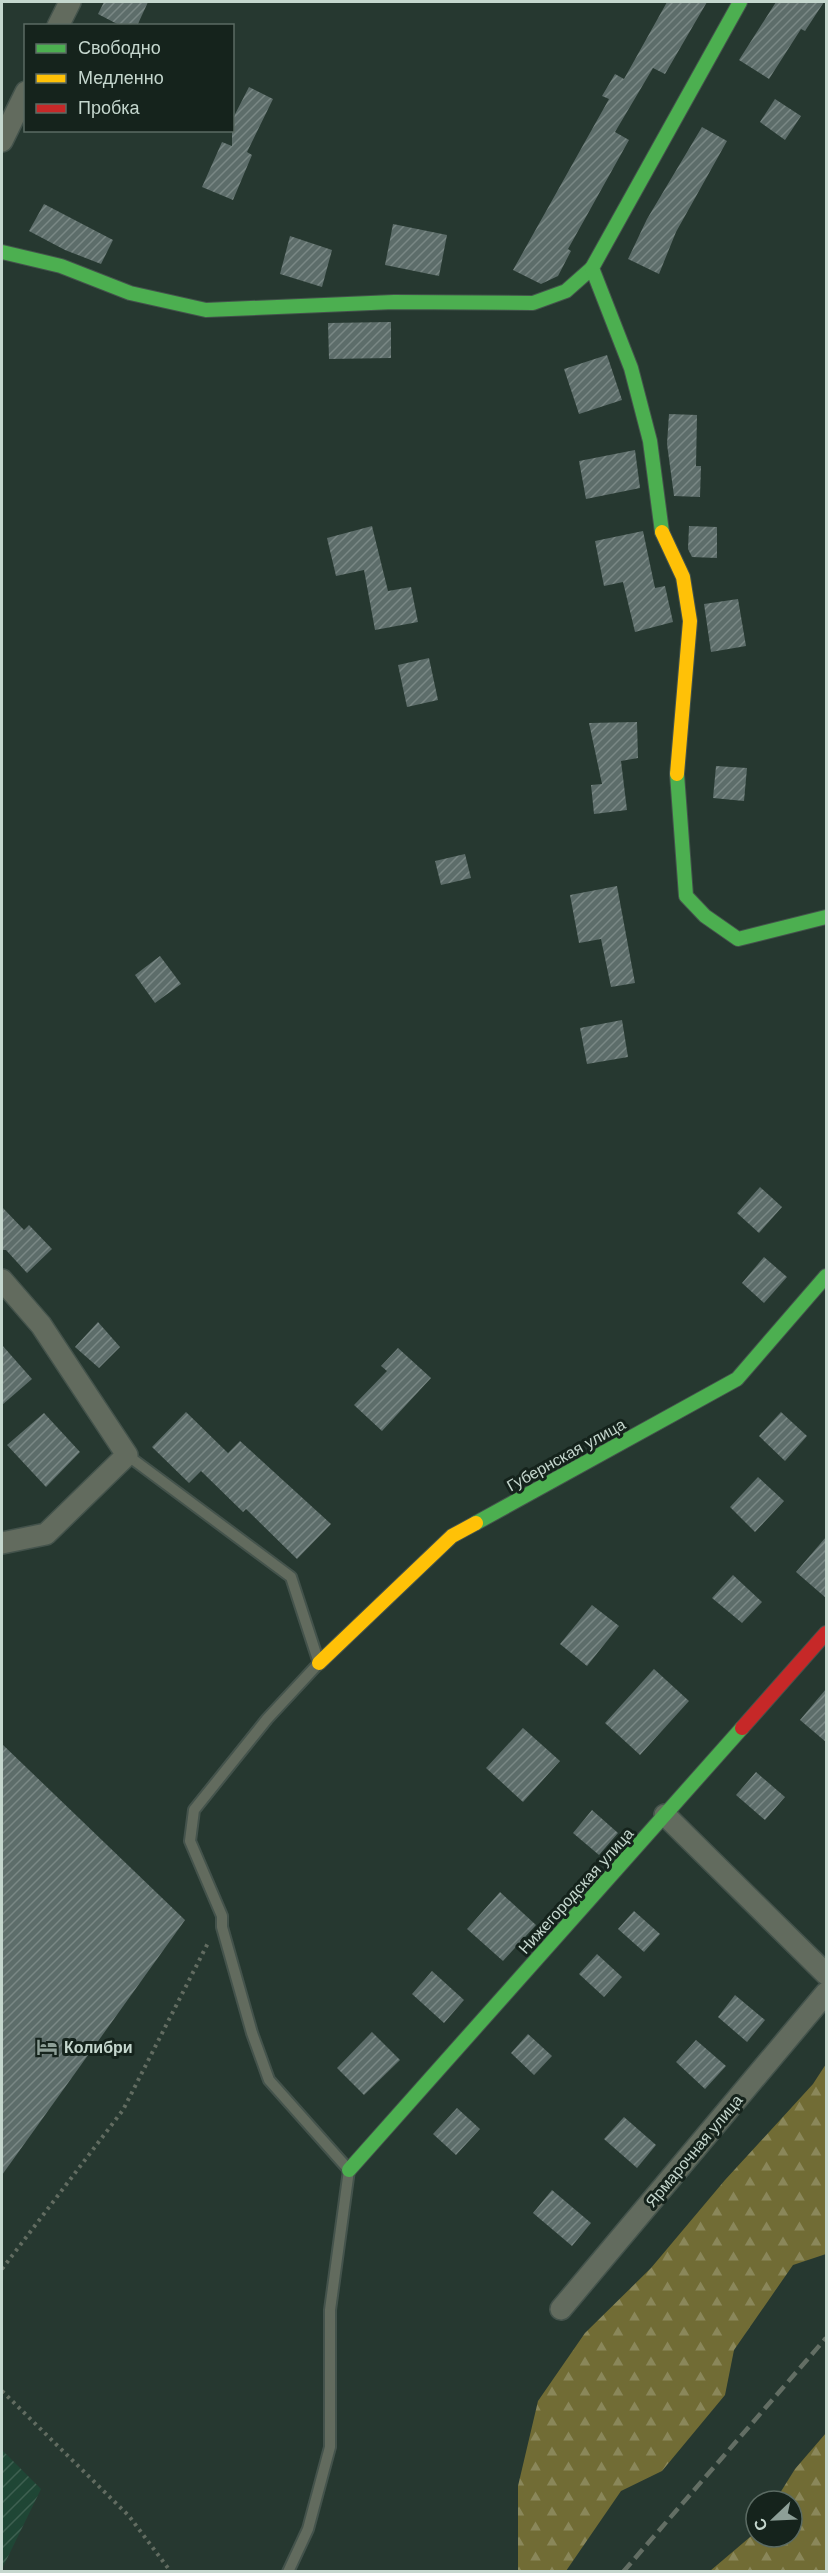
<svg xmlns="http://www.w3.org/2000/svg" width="828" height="2573" font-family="Helvetica,sans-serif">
<defs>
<pattern id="industrial-furrows" width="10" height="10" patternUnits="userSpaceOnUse" patternTransform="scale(1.5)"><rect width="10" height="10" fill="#1f4635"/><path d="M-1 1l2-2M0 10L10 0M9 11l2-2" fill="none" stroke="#3e6051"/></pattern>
<pattern id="forest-firs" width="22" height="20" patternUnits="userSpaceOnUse" patternTransform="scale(1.5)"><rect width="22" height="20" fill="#716c35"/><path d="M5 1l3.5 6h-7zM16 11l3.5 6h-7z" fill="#8a875a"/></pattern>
<pattern id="building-hatch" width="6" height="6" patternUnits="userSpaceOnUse" patternTransform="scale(1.5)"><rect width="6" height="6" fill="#5d6d6a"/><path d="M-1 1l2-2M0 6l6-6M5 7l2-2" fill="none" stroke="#7a8885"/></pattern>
</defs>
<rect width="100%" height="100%" fill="#263830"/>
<!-- industrial -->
<path fill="url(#industrial-furrows)" d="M2 2450 41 2489 2 2569Z"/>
<!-- forest -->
<g fill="url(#forest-firs)">
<path d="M826 2064V2254L793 2265 734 2350 725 2395 662 2471 621 2491 566 2571H518V2486L538 2401 585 2333 651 2268 725 2180 813 2084Z"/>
<path d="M826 2433V2571H710L756 2532V2537H792V2501H775L795 2469Z"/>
</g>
<!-- building -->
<g fill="url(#building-hatch)">
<path d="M104 2H148L137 26H121L98 14Z"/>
<path d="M667 2H707L665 74 653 68 615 132 629 140 568 249 571 251 558 276 541 284 513 270 609 99 602 96 615 74 624 79Z"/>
<path d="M776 2H824L805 31 801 29 769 79 739 60Z"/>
<path d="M249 87 273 99 247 152 252 155 233 200 202 187 222 142 232 146V120Z"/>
<path d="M775 99 801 116 785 140 760 122Z"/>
<path d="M702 127 727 141 676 232 659 274 628 259 647 219Z"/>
<path d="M44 204 113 240 101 264 65 250 29 231Z"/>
<path d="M393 224 447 235 439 276 385 265Z"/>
<path d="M290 236 332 250 322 287 280 274Z"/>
<path d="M391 322V358L329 359 328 323Z"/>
<path d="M607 355 622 400 579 414 564 369Z"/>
<path d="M669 414 697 415 696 466H701L700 497 674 496 667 444Z"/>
<path d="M635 450 640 488 586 499 579 461Z"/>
<path d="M372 526 388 591 411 587 418 622 375 630 364 570 336 576 327 538Z"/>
<path d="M689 526 717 527V558L692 557 688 549Z"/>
<path d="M643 531 655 588 665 586 673 622 635 632 623 582 604 586 595 541Z"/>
<path d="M738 599 746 646 711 652 704 604Z"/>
<path d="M429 658 438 700 407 707 398 665Z"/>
<path d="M637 722 638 758 621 761 627 810 594 814 591 785 602 784 589 723Z"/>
<path d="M716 766 747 768 744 801 713 798Z"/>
<path d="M465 854 471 878 441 885 435 861Z"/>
<path d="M617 886 635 983 611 987 601 939 579 943 570 895Z"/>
<path d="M160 956 181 984 155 1003 135 975Z"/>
<path d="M622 1020 628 1057 587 1064 580 1028Z"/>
<path d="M760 1187 782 1207 759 1233 737 1213Z"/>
<path d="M2 1207 24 1230 29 1225 52 1249 27 1273 6 1250H2Z"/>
<path d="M764 1257 787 1277 764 1303 742 1283Z"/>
<path d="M98 1322 120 1347 99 1368 75 1347Z"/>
<path d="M2 1345 32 1379 2 1405Z"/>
<path d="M398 1348 431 1378 382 1431 354 1405 387 1371 381 1366Z"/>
<path d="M186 1412 228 1453 240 1441 331 1524 297 1559 246 1509 243 1512 201 1471 189 1483 152 1447Z"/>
<path d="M781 1412 807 1436 785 1461 759 1436Z"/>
<path d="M44 1413 80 1452 46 1487 7 1445Z"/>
<path d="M758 1477 784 1501 755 1532 730 1507Z"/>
<path d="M826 1537V1598L796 1572Z"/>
<path d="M733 1575 762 1602 742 1623 712 1598Z"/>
<path d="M592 1605 619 1626 587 1666 560 1644Z"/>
<path d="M654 1669 689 1701 640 1755 605 1723Z"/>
<path d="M826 1689V1742L800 1720Z"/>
<path d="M523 1728 560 1761 523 1802 486 1768Z"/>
<path d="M2 1744 185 1920 2 2175Z"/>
<path d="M756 1772 785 1797 765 1820 736 1795Z"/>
<path d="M592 1810 618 1833 599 1855 573 1833Z"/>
<path d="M500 1892 536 1925 503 1961 467 1929Z"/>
<path d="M634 1911 660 1934 644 1952 618 1929Z"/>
<path d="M597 1954 622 1977 604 1997 579 1974Z"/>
<path d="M432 1971 464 2000 444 2023 412 1994Z"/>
<path d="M735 1995 765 2020 747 2042 718 2017Z"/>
<path d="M372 2032 400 2060 364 2095 337 2068Z"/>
<path d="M528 2034 552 2056 534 2075 511 2053Z"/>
<path d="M696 2040 726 2066 705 2089 676 2062Z"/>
<path d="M457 2108 480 2129 456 2155 433 2134Z"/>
<path d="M624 2117 656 2145 637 2168 604 2139Z"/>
<path d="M552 2190 591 2223 572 2246 533 2213Z"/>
</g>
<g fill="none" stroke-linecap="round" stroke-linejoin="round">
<!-- lane casing -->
<g stroke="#44534c" stroke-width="14">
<path id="lane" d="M127 1455 291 1577 319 1663 267 1719 194 1810 190 1841 222 1916V1927L252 2033 269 2080 349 2170 330 2310V2447L308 2529 288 2572"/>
</g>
<!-- street casing -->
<g stroke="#44534c" stroke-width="24">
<g id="street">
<path d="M58 26 70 2"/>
<path d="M2 141 26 92"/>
<path d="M2 1280 41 1325 127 1455 46 1534 2 1543"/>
<path d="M665 1815 826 1974"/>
<path d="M561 2309 826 1993"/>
</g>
</g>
<!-- fast casing -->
<g stroke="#44534c" stroke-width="16">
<g id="fast">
<path d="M2 252 61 266 130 293 206 310 394 302 533 303 566 291 592 268"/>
<path d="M662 532 650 441 631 368 592 268 740 2"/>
<path d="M677 774 686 896 705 916 738 939 826 917"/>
<path d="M476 1523 737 1379 826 1276"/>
<path d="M349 2170 742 1728"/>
</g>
</g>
<!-- slow casing -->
<g stroke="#44534c" stroke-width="16">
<g id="slow">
<path d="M662 532 683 577 690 621 677 774"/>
<path d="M319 1663 452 1536 476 1523"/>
</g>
</g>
<!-- jam casing -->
<g stroke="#44534c" stroke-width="16">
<path id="jam" d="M742 1728 826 1633"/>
</g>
<!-- path -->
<g stroke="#626c61" stroke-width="4" stroke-dasharray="3 4.5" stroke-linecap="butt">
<path d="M2 2269 123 2110 209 1941"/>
<path d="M2 2391 129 2516 171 2572"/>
</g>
<!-- lane -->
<use href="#lane" stroke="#626b5e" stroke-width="10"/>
<!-- street -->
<use href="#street" stroke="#626b5e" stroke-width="21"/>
<!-- fast -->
<use href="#fast" stroke="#4caf50" stroke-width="14"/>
<!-- slow -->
<use href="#slow" stroke="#ffc107" stroke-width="14"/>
<!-- jam -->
<use href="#jam" stroke="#c62828" stroke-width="14"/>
<!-- rail -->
<path stroke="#636e64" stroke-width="4.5" stroke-dasharray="12 6" stroke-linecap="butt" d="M623 2572 826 2338"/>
</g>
<!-- icons -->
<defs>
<g id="hotel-bare" transform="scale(1.62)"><path d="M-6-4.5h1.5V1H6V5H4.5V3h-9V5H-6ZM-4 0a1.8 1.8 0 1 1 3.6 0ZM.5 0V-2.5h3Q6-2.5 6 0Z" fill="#8d9f97" stroke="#15231c" stroke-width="2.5" paint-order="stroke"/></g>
</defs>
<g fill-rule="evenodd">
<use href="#hotel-bare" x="47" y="2047"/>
</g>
<g text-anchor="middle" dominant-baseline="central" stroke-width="6" stroke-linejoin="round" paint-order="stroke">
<!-- street labels -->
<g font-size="16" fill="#c5d7ce" stroke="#15231c">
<text transform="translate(566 1455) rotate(-29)">Губернская улица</text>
<text transform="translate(576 1891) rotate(-48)">Нижегородская улица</text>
<text transform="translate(694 2151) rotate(-50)">Ярмарочная улица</text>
</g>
<!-- poi labels -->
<g font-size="16" font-weight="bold" fill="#c5d7ce" stroke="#15231c" text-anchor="start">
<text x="64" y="2047">Колибри</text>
</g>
</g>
<!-- border -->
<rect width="828" height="2573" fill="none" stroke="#c5d7ce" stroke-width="6"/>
<!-- legend -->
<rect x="24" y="24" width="210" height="108" fill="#15231c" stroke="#5b6b63" stroke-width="1.5"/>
<rect x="36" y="44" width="30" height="9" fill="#4caf50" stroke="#5b6b63" stroke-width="1.5"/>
<text x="78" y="54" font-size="18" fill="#c5d7ce">Свободно</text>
<rect x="36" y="74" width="30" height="9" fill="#ffc107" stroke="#5b6b63" stroke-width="1.5"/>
<text x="78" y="84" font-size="18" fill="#c5d7ce">Медленно</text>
<rect x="36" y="104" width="30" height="9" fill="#c62828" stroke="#5b6b63" stroke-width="1.5"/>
<text x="78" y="114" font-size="18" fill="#c5d7ce">Пробка</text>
<!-- north arrow -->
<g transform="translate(774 2519) rotate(247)"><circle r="28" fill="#15231c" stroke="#5b6b63" stroke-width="1.5"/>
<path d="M0-4.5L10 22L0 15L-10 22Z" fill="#8d9f97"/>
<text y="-9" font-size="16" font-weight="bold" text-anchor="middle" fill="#c5d7ce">С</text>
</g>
</svg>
